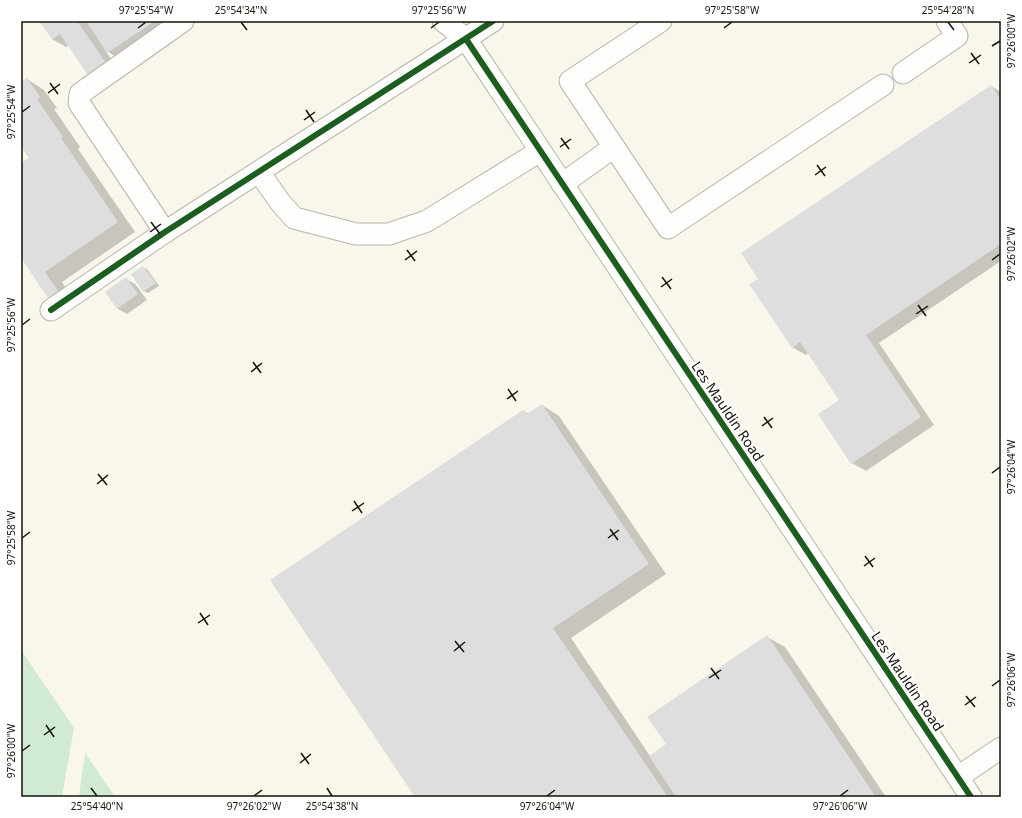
<svg xmlns="http://www.w3.org/2000/svg" width="1022" height="818" font-family="'Noto Sans',sans-serif">
<rect width="100%" height="100%" fill="#f9f7eb"/>
<!-- green -->
<g fill="#d0ead3">
<path d="M21 650 74 728 62 797H21Z"/>
<path d="M85 753 115 797H79Z"/>
</g>
<!-- shadow -->
<g fill="#0003">
<path d="M40 21H188L126 63 105 50 119 71 102 82 88 75 69 45 66 47 52 39Z"/>
<path d="M27 79 44 90 57 108 54 109 80 147 78 149 135 232 62 282 75 302 67 307 49 297 21 256V165L30 158 21 145V82Z"/>
<path d="M991 86 1001 92V261L879 343 934 425 866 471 852 463 819 414 840 400 808 353 806 355 792 347 759 279Z"/>
<path d="M143 267 147 269 159 286 148 293 144 291Z"/>
<path d="M126 279 135 284 147 300 127 314 118 309 106 292Z"/>
<path d="M542 405 559 416 666 574 571 638 650 756 667 745 767 637 785 647 886 797H416L524 411 529 414Z"/>
</g>
<!-- building -->
<g fill="#dfdede">
<path d="M39 21H77L106 63 88 75 60 34 52 39Z"/>
<path d="M86 21H155L107 53Z"/>
<path d="M27 78 40 97 37 99 63 137 61 138 118 222 45 272 58 291 48 298 21 258V163L29 158 21 147V82Z"/>
<path d="M991 85 1001 100V244L866 335 921 417 851 464 818 414 839 400 800 342 792 348 749 284 758 279 741 253Z"/>
<path d="M143 266 156 283 143 292 131 274Z"/>
<path d="M126 277 138 294 117 309 105 292Z"/>
<path d="M542 404 649 564 553 628 668 797H415L270 580 523 410 527 414Z"/>
<path d="M767 635 876 797H676L649 756 666 744 647 717Z"/>
</g>
<g fill="none" stroke-linecap="round" stroke-linejoin="round">
<!-- minor casing -->
<g stroke="#b8b6ab" stroke-width="23">
<g id="minor">
<path d="M443 21 466 39 971 797"/>
<path d="M903 73 957 36 947 21"/>
<path d="M614 147 570 81 661 21"/>
<path d="M259 172 280 202 294 218 356 234H389L427 221 540 151"/>
<path d="M562 184 614 147 668 228 883 85"/>
<path d="M165 232 79 103 80 94 88 88 183 21"/>
<path d="M51 310 165 232 493 21"/>
<path d="M958 777 1001 748"/>
</g>
</g>
<!-- minor -->
<use href="#minor" stroke="#fefefc" stroke-width="21"/>
<!-- cycleway casing -->
<g stroke="#fff" stroke-width="8">
<g id="cycleway">
<path d="M466 39 971 797"/>
<path d="M51 310 165 232 493 21"/>
</g>
</g>
<!-- cycleway -->
<use href="#cycleway" stroke="#1b5e20" stroke-width="6"/>
</g>
<!-- ticks -->
<path fill="none" stroke="#151309" stroke-width="1.5" d="M241 22 247 30M948 22 954 30M138 28 146 22M431 28 439 22M724 28 732 22M992 46 1000 41M971 53 979 64M969 63 981 55M50 83 58 94M48 93 60 84M306 110 314 122M22 112 30 106M304 120 315 112M561 138 569 149M560 147 571 139M817 165 825 176M815 175 826 167M151 222 160 234M150 232 161 224M407 250 415 261M405 260 417 251M992 260 1000 254M662 277 671 289M661 287 672 279M918 305 926 316M916 314 928 306M22 325 30 319M253 362 261 373M251 372 262 363M508 389 516 401M507 399 518 391M764 417 772 428M762 426 773 418M992 473 1000 467M98 474 107 485M97 484 108 475M354 501 362 513M352 511 364 503M610 529 618 540M22 538 30 532M608 538 619 530M865 556 873 567M864 566 875 558M200 613 208 625M198 623 210 615M455 641 464 652M454 651 465 642M711 668 719 679M709 678 721 670M992 686 1000 680M966 696 975 707M965 705 976 697M46 725 54 737M44 735 55 727M22 751 30 745M301 753 309 764M300 763 311 754M91 788 97 796M327 788 332 796M254 796 262 790M547 796 555 790M840 796 848 790"/>
<g text-anchor="middle" dominant-baseline="central" stroke-width="4" stroke-linejoin="round" paint-order="stroke">
<!-- street labels -->
<g font-size="14" fill="#151309" stroke="#fff">
<text transform="translate(728 411) rotate(56)">Les Mauldin Road</text>
<text transform="translate(908 681) rotate(56)">Les Mauldin Road</text>
</g>
</g>
<!-- border -->
<rect width="1022" height="818" fill="none" stroke="#ffffff" stroke-width="44"/>
<rect x="22" y="22" width="978" height="774" fill="none" stroke="#151309" stroke-width="1.5"/>
<g font-size="10" text-anchor="middle" fill="#151309">
<text x="146" y="14">97°25'54"W</text>
<text x="241" y="14">25°54'34"N</text>
<text x="439" y="14">97°25'56"W</text>
<text x="732" y="14">97°25'58"W</text>
<text x="948" y="14">25°54'28"N</text>
<text transform="translate(1011 41) rotate(-90)" y="4">97°26'00"W</text>
<text transform="translate(11 112) rotate(-90)" y="4">97°25'54"W</text>
<text transform="translate(1011 254) rotate(-90)" y="4">97°26'02"W</text>
<text transform="translate(11 325) rotate(-90)" y="4">97°25'56"W</text>
<text transform="translate(1011 467) rotate(-90)" y="4">97°26'04"W</text>
<text transform="translate(11 538) rotate(-90)" y="4">97°25'58"W</text>
<text transform="translate(1011 680) rotate(-90)" y="4">97°26'06"W</text>
<text transform="translate(11 751) rotate(-90)" y="4">97°26'00"W</text>
<text x="97" y="810">25°54'40"N</text>
<text x="254" y="810">97°26'02"W</text>
<text x="332" y="810">25°54'38"N</text>
<text x="547" y="810">97°26'04"W</text>
<text x="840" y="810">97°26'06"W</text>
</g>
</svg>
